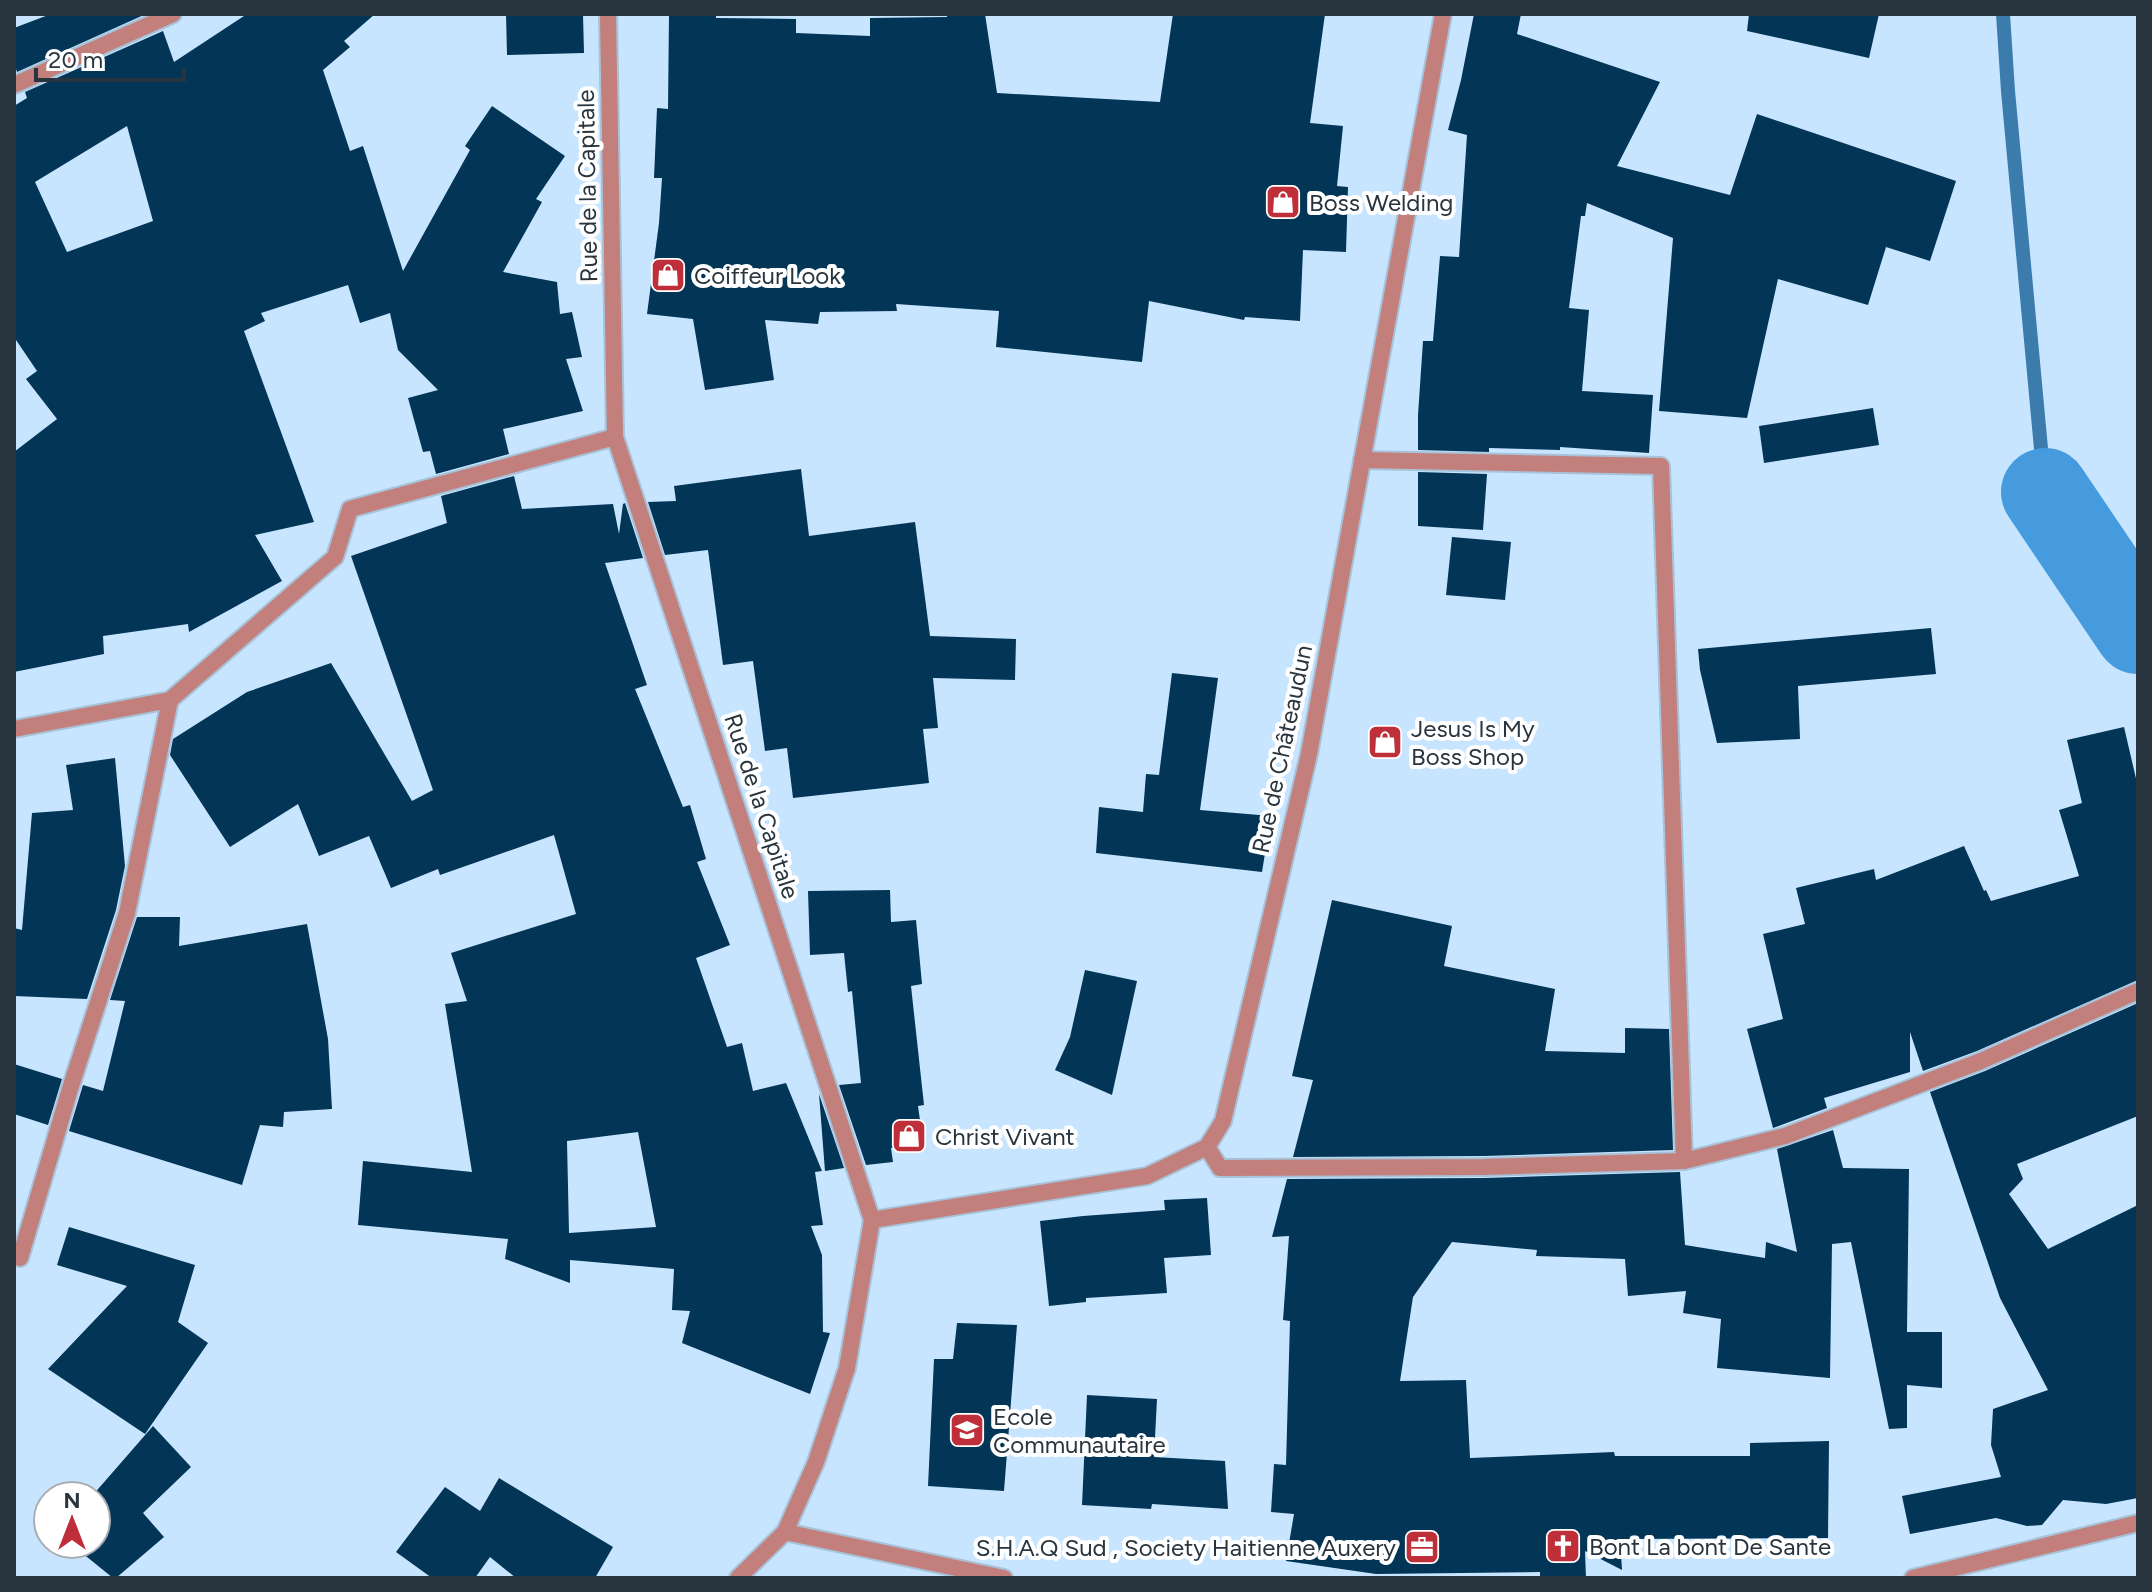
<svg xmlns="http://www.w3.org/2000/svg" width="2152" height="1592" font-family="Figtree,sans-serif">
<rect width="100%" height="100%" fill="#c8e5ff"/>
<g fill="none" stroke-linecap="round" stroke-linejoin="round">
<!-- stream -->
<path stroke="#3c7cad" stroke-width="14" d="M2003 14 2008 91 2045 492"/>
<!-- river -->
<path stroke="#459bdd" stroke-width="88" d="M2045 492 2138 630"/>
</g>
<!-- building -->
<g fill="#023556" fill-rule="evenodd">
<path d="M51 14H146L17 72 14 63V28Z"/>
<path d="M247 14H375L344 41 350 47 323 70 350 151 363 146 403 271 470 150 465 146 492 106 565 156 536 199 542 202 503 272 557 282 560 314 572 312 582 357 566 359 583 411 503 429 509 454 436 474 430 451 423 452 408 398 438 390 398 350 390 313 360 323 348 285 261 313 265 321 244 331 314 522 255 535 282 581 189 632 188 624 103 636 104 654 14 672V452L57 419 26 379 37 371 14 337V106L27 98 25 92 163 31 174 62ZM127 126 153 221 67 252 35 182Z"/>
<path d="M506 14H583L584 53 507 55Z"/>
<path d="M669 14H716V18L796 19V33L870 36V18L947 17V14H985L997 93 1160 102 1173 14H1325L1310 123 1343 126 1337 186 1348 187 1346 252 1303 250 1300 321 1245 317 1244 320 1149 301 1142 362 996 347 999 311 896 304 897 311 820 312 818 324 765 320 774 380 705 390 693 319 647 314 659 223 662 178H654L657 108 668 109Z"/>
<path d="M1474 14H1521L1517 34 1660 82 1617 166 1730 195 1757 114 1956 181 1930 261 1886 247 1868 305 1778 279 1747 418 1659 411 1673 238 1587 203 1585 216H1581L1569 308 1589 310 1582 391 1653 395 1649 453 1560 447V450L1489 448V452L1418 450V415L1423 341H1433L1440 256 1459 257 1467 135 1448 130 1461 80Z"/>
<path d="M1749 14H1879L1869 58 1747 31Z"/>
<path d="M1873 408 1879 445 1764 463 1759 426Z"/>
<path d="M801 469 809 536 915 522 930 636 1016 639 1015 680 933 678 938 728 923 729 929 783 793 798 787 748 765 751 753 661 723 665 708 550 665 555 648 502 676 501 674 486Z"/>
<path d="M1418 472 1487 474 1483 530 1418 526Z"/>
<path d="M514 476 522 509 613 504 619 534 623 504 625 503 643 558 605 563 647 685 635 689 683 807 690 805 706 859 697 862 730 945 696 958 727 1047 742 1043 753 1091 786 1083 822 1171 815 1172 823 1225 811 1226 822 1255 823 1332 830 1333 810 1394 682 1343 690 1311 672 1310 674 1269 570 1260V1283L505 1259 508 1239 358 1225 363 1161 472 1172 445 1004 467 1001 451 953 576 914 554 835 440 875 438 869 391 888 369 836 319 856 298 804 230 847 170 755 173 739 247 692 331 663 412 801 433 790 351 556 447 523 441 496ZM638 1132 656 1227 569 1233 567 1141Z"/>
<path d="M1452 537 1511 542 1505 600 1446 595Z"/>
<path d="M1931 628 1936 674 1798 686 1800 739 1717 743 1700 670 1698 649Z"/>
<path d="M1172 673 1218 678 1200 810 1271 816 1262 872 1096 853 1099 807 1143 812 1146 774 1159 775Z"/>
<path d="M2124 727 2138 787V980L1977 1051 1923 1071 1910 1032V1072L1824 1098 1827 1108 1773 1128 1747 1029 1783 1019 1763 934 1805 924 1796 888 1874 869 1876 880 1964 846 1984 891 1986 890 1991 901 2079 876 2059 810 2082 803 2067 740Z"/>
<path d="M115 758 125 866 116 910 87 999 14 996V928L22 930 32 813 73 810 66 765Z"/>
<path d="M890 890 891 922 916 920 922 984 911 986 924 1105 918 1106 923 1142 891 1148 893 1162 866 1165 839 1085 861 1083 852 991 848 992 844 953 810 955 808 891Z"/>
<path d="M1332 900 1452 926 1444 966 1555 989 1545 1051 1625 1053V1028L1669 1029 1673 1150 1484 1156 1293 1157 1313 1080 1292 1076Z"/>
<path d="M137 917H180L179 946 307 924 328 1039 332 1109 284 1112 283 1127 260 1125 242 1185 69 1131 83 1085 103 1091 125 1001 110 1000Z"/>
<path d="M1085 970 1137 981 1112 1095 1055 1070 1070 1037Z"/>
<path d="M2138 1003V1116L2017 1164 2023 1179 2009 1194 2048 1249 2138 1205V1498L2106 1504 2063 1500 2042 1525 2027 1526 1996 1518 1910 1534 1902 1496 2001 1477 1991 1445 1993 1409 2048 1390 2000 1298 1930 1092 1985 1071Z"/>
<path d="M14 1064 62 1079 48 1125 14 1114Z"/>
<path d="M819 1094 844 1168 825 1171Z"/>
<path d="M1833 1130 1843 1168 1909 1169 1907 1332H1942V1388L1907 1385V1428L1889 1429 1851 1242 1832 1244 1830 1378 1717 1368 1721 1319 1683 1313 1686 1291 1628 1296 1625 1259 1536 1256 1537 1250 1452 1242 1413 1297 1400 1381 1466 1380 1470 1458 1614 1452 1615 1456H1750V1443L1829 1441 1828 1538 1620 1539 1622 1570 1585 1551 1586 1578H1540V1572L1376 1574 1286 1561 1294 1514 1271 1512 1274 1464 1286 1465 1290 1321 1283 1320 1289 1236 1272 1237 1287 1179 1484 1178 1680 1172 1685 1245 1765 1258 1766 1242 1797 1252 1777 1149Z"/>
<path d="M1207 1198 1211 1255 1164 1258 1167 1293 1086 1298V1302L1049 1306 1040 1221 1083 1216 1165 1210 1164 1200Z"/>
<path d="M69 1227 195 1265 178 1322 208 1343 145 1434 48 1369 127 1286 57 1265Z"/>
<path d="M957 1323 1017 1325 1004 1491 928 1486 934 1359H953Z"/>
<path d="M1087 1395 1157 1399 1154 1457 1225 1461 1228 1509 1152 1504 1151 1509 1082 1505Z"/>
<path d="M153 1426 191 1467 143 1513 164 1537 116 1578H113L71 1544H96V1496H92Z"/>
<path d="M499 1478 613 1547 595 1578H516L490 1557 475 1578H432L396 1552 445 1487 480 1511Z"/>
</g>
<g fill="none" stroke-linecap="round" stroke-linejoin="round">
<!-- minor casing -->
<g stroke="#a8c2d8" stroke-width="20">
<g id="minor">
<path d="M14 85 173 14"/>
<path d="M1362 460 1661 466 1684 1161"/>
<path d="M14 729 170 700 335 557 350 509 615 437"/>
<path d="M1207 1147 1220 1168 1484 1167 1684 1161 1785 1136 1981 1061 2138 991"/>
<path d="M20 1258 70 1089 127 913 170 700"/>
<path d="M785 1532 1004 1578"/>
<path d="M1913 1578 2138 1523"/>
</g>
</g>
<!-- tertiary casing -->
<g stroke="#a8c2d8" stroke-width="20">
<g id="tertiary">
<path d="M608 14 615 437 872 1220 847 1368 816 1462 785 1532 738 1578"/>
<path d="M872 1220 1147 1176 1207 1147 1223 1121 1309 754 1443 14"/>
</g>
</g>
<!-- minor -->
<use href="#minor" stroke="#c27f7c" stroke-width="16"/>
<!-- tertiary -->
<use href="#tertiary" stroke="#c27f7c" stroke-width="16"/>
</g>
<!-- icons -->
<defs>
<g id="shop-square" transform="scale(1.8)"><rect x="-9" y="-9" width="18" height="18" rx="4" fill="#bf2f39" stroke="#fff"/><path d="M-5-2.5h2.3a2.7 3.5 0 0 1 5.4 0H5L5.5 6h-11ZM-1.5-2.5h3a1.5 2.3 0 0 0-3 0Z" fill="#fff"/></g>
<g id="school-square" transform="scale(1.8)"><rect x="-9" y="-9" width="18" height="18" rx="4" fill="#bf2f39" stroke="#fff"/><path d="M0-5L7-2L0 1L-7-2ZM-4 1L0 2.5L4 1V4Q0 6-4 4Z" fill="#fff"/></g>
<g id="church-square" transform="scale(1.8)"><rect x="-9" y="-9" width="18" height="18" rx="4" fill="#bf2f39" stroke="#fff"/><path d="M-1.2-6h2.4v3.5h3.3v2.4h-3.3V6h-2.4V-.1h-3.3v-2.4h3.3Z" fill="#fff"/></g>
<g id="office-square" transform="scale(1.8)"><rect x="-9" y="-9" width="18" height="18" rx="4" fill="#bf2f39" stroke="#fff"/><path d="M-6-3h4V-5.5h4V-3h4V5H-6ZM-1-4.5V-3h2v-1.5ZM-6 0V1H6V0Z" fill="#fff"/></g>
</defs>
<g fill-rule="evenodd">
<use href="#shop-square" x="1283" y="202"/>
<use href="#shop-square" x="668" y="275"/>
<use href="#shop-square" x="1385" y="742"/>
<use href="#shop-square" x="909" y="1136"/>
<use href="#school-square" x="967" y="1430"/>
<use href="#church-square" x="1563" y="1546"/>
<use href="#office-square" x="1422" y="1547"/>
</g>
<g text-anchor="middle" dominant-baseline="central" stroke-width="8" stroke-linejoin="round" paint-order="stroke">
<!-- street labels -->
<g font-size="24" fill="#28343e" stroke="#fff">
<text transform="translate(587 186) rotate(-91)">Rue de la Capitale</text>
<text transform="translate(1282 749) rotate(-78)">Rue de Châteaudun</text>
<text transform="translate(762 806) rotate(72)">Rue de la Capitale</text>
</g>
<!-- poi labels -->
<g font-size="24" fill="#28343e" stroke="#fff" text-anchor="start">
<text x="1309" y="202">Boss Welding</text>
<text x="694" y="275">Coiffeur Look</text>
<text x="1411" y="728">Jesus Is My<tspan x="1411" dy="28">Boss Shop</tspan></text>
<text x="935" y="1136">Christ Vivant</text>
<text x="993" y="1416">Ecole<tspan x="993" dy="28">Communautaire</tspan></text>
<text x="1589" y="1546">Bont La bont De Sante</text>
<text x="1396" y="1547" text-anchor="end">S.H.A.Q Sud , Society Haitienne Auxery</text>
</g>
</g>
<!-- border -->
<rect width="2152" height="1592" fill="none" stroke="#28343e" stroke-width="32"/>
<!-- north arrow -->
<g transform="translate(72 1520)"><circle r="38" fill="#ffffff" stroke="#a9aeb2" stroke-width="2"/>
<path d="M0-6L14 30L0 20L-14 30Z" fill="#bf2f39"/>
<text y="-12" font-size="22" font-weight="bold" text-anchor="middle" fill="#28343e">N</text>
</g>
<!-- scale -->
<path d="M36 68v12h148v-12" fill="none" stroke="#28343e" stroke-width="4"/>
<text x="48" y="68" font-size="24" fill="#28343e" stroke="#ffffff" stroke-width="6" paint-order="stroke">20 m</text>
</svg>
